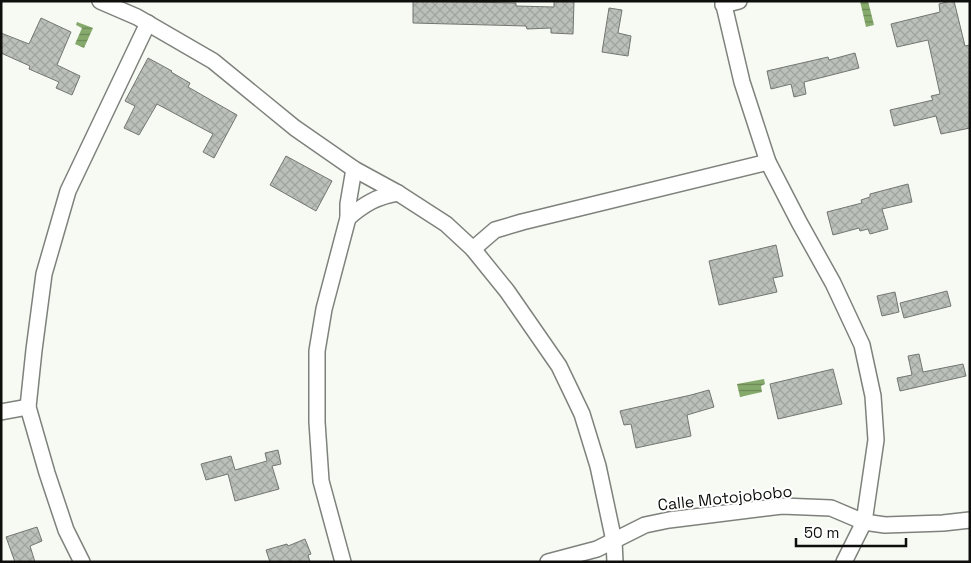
<svg xmlns="http://www.w3.org/2000/svg" width="971" height="563" font-family="'Space Grotesk',sans-serif">
<defs>
<pattern id="water-rules" width="6" height="5" patternUnits="userSpaceOnUse" patternTransform="scale(1.25)"><rect width="6" height="5" fill="#86aa6c"/><path d="M0 2.5h6" fill="none" stroke="#6c8957"/></pattern>
<pattern id="building-cross-hatch" width="8" height="8" patternUnits="userSpaceOnUse" patternTransform="scale(1.25)"><rect width="8" height="8" fill="#bcc0ba"/><path d="M0 0l8 8M0 8l8-8" fill="none" stroke="#a0a49f"/></pattern>
</defs>
<rect width="100%" height="100%" fill="#f6faf3"/>
<!-- water -->
<g fill="url(#water-rules)">
<path d="M860 1H868L874 25 866 27Z"/>
<path d="M77 22 93 28 84 48 75 44 82 28 76 25Z"/>
<path d="M764 379 765 384 761 386 762 392 740 397 737 384Z"/>
</g>
<!-- building -->
<g fill="url(#building-cross-hatch)" stroke="#737771">
<path d="M413 1 516 3V6L554 7V1H574L573 34 551 33V28L527 29 526 26 413 23Z"/>
<path d="M950 1H954L965 46 970 45V128L941 134 936 116 894 126 890 110 933 100 931 96 940 94 928 40 897 47 891 24 940 12 939 4Z"/>
<path d="M609 8 622 10 618 33 631 36 628 56 602 52Z"/>
<path d="M41 18 71 32 57 65 80 76 72 95 56 88 59 82 29 69 30 66 1 53V33L29 44Z"/>
<path d="M855 53 859 68 804 82 806 94 794 97 791 84 771 89 767 71 828 57 829 60Z"/>
<path d="M148 58 172 71 171 72 190 83 188 87 237 115 214 158 203 152 213 134 157 104 139 135 124 128 135 106 125 101Z"/>
<path d="M286 156 332 181 316 211 270 185Z"/>
<path d="M908 184 912 202 882 209 888 229 870 234 868 229 860 231 859 228 833 235 827 212 862 203 861 200 870 197V194Z"/>
<path d="M776 245 783 276 773 278 777 292 719 305 709 261Z"/>
<path d="M947 291 951 306 904 318 900 303Z"/>
<path d="M895 292 899 312 882 316 877 296Z"/>
<path d="M919 354 923 372 963 364 966 376 900 391 897 378 912 375 908 356Z"/>
<path d="M833 369 842 404 778 419 770 384Z"/>
<path d="M709 390 714 407 687 415 691 436 636 448 631 424 624 425 620 411 691 395Z"/>
<path d="M278 450 281 464 272 466 279 489 235 501 228 474 206 480 201 464 231 456 235 470 267 461 265 453Z"/>
<path d="M37 527 42 541 30 546 35 562H15L6 537Z"/>
<path d="M305 539 311 554 308 555 310 562H270L266 550 287 544 288 546Z"/>
</g>
<g fill="none" stroke-linecap="round" stroke-linejoin="round">
<!-- street casing -->
<g stroke="#7e827c" stroke-width="18">
<g id="street">
<path d="M100 1 137 17 213 61 295 128 354 169 398 193 446 224 473 249 507 291 559 366 582 414 598 466 614 541 615 562"/>
<path d="M723 1 742 82 768 162 799 222 833 283 862 345 873 396 876 440 864 522 844 562"/>
<path d="M723 5 739 1"/>
<path d="M348 218C364 204 378 196 398 193"/>
<path d="M473 249 495 230 522 222 768 162"/>
<path d="M1 412 28 407"/>
<path d="M82 562 66 530 47 473 28 407 34 350 44 274 68 191 148 23"/>
<path d="M343 562 321 481 317 422V351L324 309 348 218V204L354 169"/>
<path d="M548 562 597 549 645 525 669 520 782 506 831 508 864 522 885 525 943 523 970 520"/>
</g>
</g>
<!-- street -->
<use href="#street" stroke="#fff" stroke-width="15"/>
</g>
<g text-anchor="middle" dominant-baseline="central" stroke-width="4" stroke-linejoin="round" paint-order="stroke">
<!-- street labels -->
<g font-size="16" fill="#0e0f0d" stroke="#fff">
<text transform="translate(725 498) rotate(-6)">Calle Motojobobo</text>
</g>
</g>
<!-- border -->
<rect width="971" height="563" fill="none" stroke="#0e0f0d" stroke-width="5"/>
<!-- scale -->
<path d="M796 538v8h110v-8" fill="none" stroke="#0e0f0d" stroke-width="2.5"/>
<text x="804" y="538" font-size="15" fill="#0e0f0d" stroke="#ffffff" stroke-width="4" paint-order="stroke">50 m</text>
</svg>
